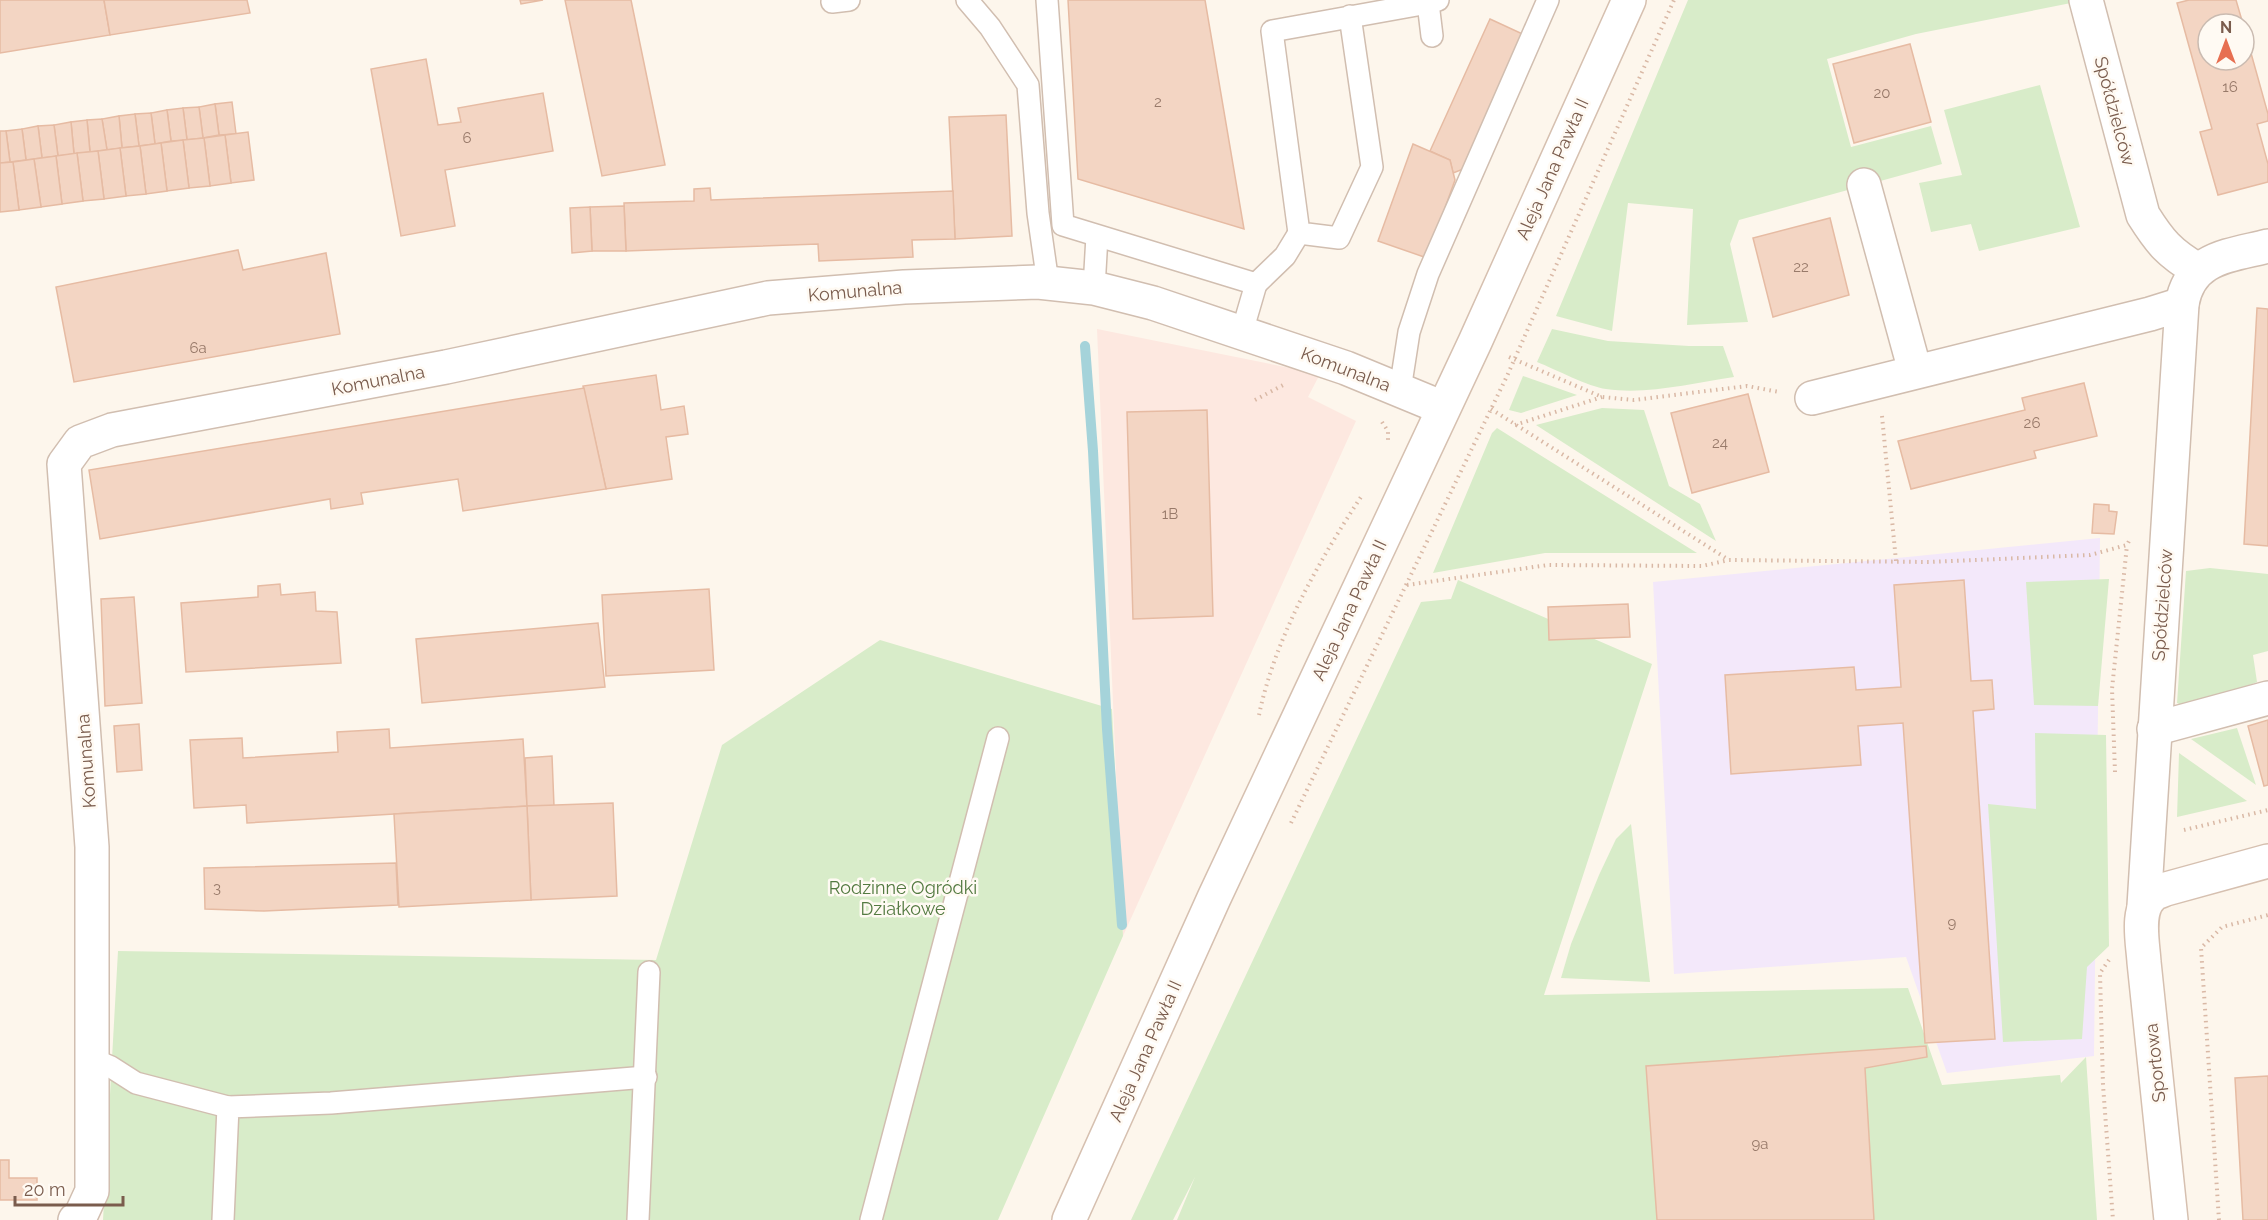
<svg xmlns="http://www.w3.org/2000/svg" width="2268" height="1220" font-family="Raleway,sans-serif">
<rect width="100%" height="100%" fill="#fdf6ec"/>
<!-- commercial -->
<path fill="#fde8e0" d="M1097 329 1320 374 1308 397 1356 421 1123 936Z"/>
<!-- education -->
<path fill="#f3e8fa" d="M2100 538 2094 1056 1947 1073 1906 957 1674 974 1653 582Z"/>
<!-- green -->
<g fill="#d8ecc9">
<path d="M1688 0H2070L2071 3 1916 34 1827 59 1851 147 1931 126 1942 164 1739 220 1730 244 1748 322 1687 325 1693 209 1628 203 1612 331 1556 316Z"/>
<path d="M2040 85 2080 227 1979 251 1971 224 1931 232 1919 183 1962 175 1944 110Z"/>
<path d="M1552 329 1608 341 1689 346H1723L1734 377C1692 383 1648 395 1606 389 1589 387 1555 369 1537 362Z"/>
<path d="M1523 376 1577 395 1521 413 1509 410Z"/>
<path d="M1602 408 1644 410 1669 486 1700 504 1716 541 1536 425Z"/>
<path d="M1497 428 1697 553H1545L1433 573 1492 433Z"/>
<path d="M2210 568 2268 574V651L2253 655 2257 682 2190 709 2177 703 2186 571Z"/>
<path d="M2109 579 2098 706 2034 705 2026 582Z"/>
<path d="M1458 580 1652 664 1544 995 1908 988 1942 1085 2060 1075 2061 1083 2086 1057 2097 1220H1177L1195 1177 1173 1220H1131L1421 602 1451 599Z"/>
<path d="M880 640 1112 709 1123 936 998 1220H103L118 951 656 960 722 745Z"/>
<path d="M2237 728 2256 785 2191 739Z"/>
<path d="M2035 733 2106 735 2109 946 2087 967 2082 1039 2003 1042 1988 804 2036 809Z"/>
<path d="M2179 753 2247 801 2177 817Z"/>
<path d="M1631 824 1650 982 1561 978 1571 944 1599 875 1616 839Z"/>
</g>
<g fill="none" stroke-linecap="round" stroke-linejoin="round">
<!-- stream -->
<path stroke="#a5d3da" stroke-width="10" d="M1085 346 1093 451 1107 729 1122 925"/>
</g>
<!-- building -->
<g fill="#f3d5c3" stroke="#e6bba3" stroke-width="1.5">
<path d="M0 0H104L110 35 0 53Z"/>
<path d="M104 0H247L250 13 110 35Z"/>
<path d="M520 0H543L521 4Z"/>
<path d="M565 0H631L665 165 602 176Z"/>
<path d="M1068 0H1205L1244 229 1078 179Z"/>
<path d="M2189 0H2236L2243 24H2208V60H2244V28L2268 114V121L2257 124 2268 164V182L2218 195 2200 132 2212 129 2177 3Z"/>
<path d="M1490 19 1540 42 1487 160 1453 173 1450 160 1430 151Z"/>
<path d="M1910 44 1931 122 1854 143 1833 64Z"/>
<path d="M426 59 438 125 461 122 458 108 543 93 553 151 445 170 455 226 401 236 371 69Z"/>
<path d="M232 102 236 134 219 135 215 104Z"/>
<path d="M215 104 219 135 203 138 199 107Z"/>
<path d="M199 107 203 138 187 140 183 108Z"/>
<path d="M183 108 187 140 171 141 167 110Z"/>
<path d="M167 110 171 141 155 144 151 113Z"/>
<path d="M151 113 155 144 139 146 135 114Z"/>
<path d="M135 114 139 146 122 148 119 116Z"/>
<path d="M1006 115 1012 236 955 239 949 117Z"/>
<path d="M119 116 122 148 107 150 102 119Z"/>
<path d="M102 119 107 150 90 152 87 120Z"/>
<path d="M87 120 90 152 74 154 71 122Z"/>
<path d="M71 122 74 154 58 156 54 125Z"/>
<path d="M54 125 58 156 42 158 38 126Z"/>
<path d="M38 126 42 158 26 160 22 129Z"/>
<path d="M22 129 26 160 10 162 6 131Z"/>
<path d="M0 131H6L10 162 0 163Z"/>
<path d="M248 132 254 180 231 183 225 135Z"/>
<path d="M225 135 231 183 210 186 204 138Z"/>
<path d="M204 138 210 186 189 188 183 140Z"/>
<path d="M183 140 189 188 167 191 161 143Z"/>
<path d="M161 143 167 191 146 194 140 146Z"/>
<path d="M1413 144 1450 160 1455 180 1427 258 1378 241Z"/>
<path d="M140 146 146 194 126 196 120 148Z"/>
<path d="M120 148 126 196 104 199 98 151Z"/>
<path d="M98 151 104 199 83 201 77 153Z"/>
<path d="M77 153 83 201 62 204 56 156Z"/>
<path d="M56 156 62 204 41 207 34 159Z"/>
<path d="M34 159 41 207 19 210 13 162Z"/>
<path d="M13 162 19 210 0 212V163Z"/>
<path d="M710 188 711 200 953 191 955 239 912 240 913 257 819 261 818 244 626 251 624 203 694 201V189Z"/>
<path d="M624 206 626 251H592L590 207Z"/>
<path d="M590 207 592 251 572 253 570 208Z"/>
<path d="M1830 218 1849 295 1773 317 1753 238Z"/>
<path d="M238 250 243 270 326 253 340 334 74 382 56 287Z"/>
<path d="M2257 308 2268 309V546L2244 544Z"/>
<path d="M656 375 661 410 684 406 688 434 666 437 672 479 606 489 583 386Z"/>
<path d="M2084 383 2097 436 2034 451 2036 458 1911 489 1898 441 2025 410 2022 398Z"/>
<path d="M584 388 606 489 463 511 458 479 361 493 363 504 331 509 330 499 100 539 89 470Z"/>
<path d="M1748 394 1769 472 1692 493 1671 413Z"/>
<path d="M1207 410 1213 616 1133 619 1127 412Z"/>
<path d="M2094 504 2109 505V511L2117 512 2114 534 2092 533Z"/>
<path d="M1964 580 1971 681 1992 680 1994 709 1973 711 1995 1039 1925 1043 1903 723 1858 726 1861 765 1731 774 1725 675 1854 667 1856 690 1901 687 1894 585Z"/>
<path d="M280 584 281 595 315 592 316 611 337 612 341 663 186 672 181 603 258 597V586Z"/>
<path d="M709 589 714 670 606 676 602 595Z"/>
<path d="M134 597 142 703 105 706 101 599Z"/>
<path d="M1628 604 1630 637 1549 640 1548 607Z"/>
<path d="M598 623 605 687 422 703 416 639Z"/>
<path d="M2268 720V785L2264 786 2248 726Z"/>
<path d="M139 724 142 770 117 772 114 726Z"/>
<path d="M389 729 390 748 523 739 527 806 247 823 246 805 194 808 190 740 242 738 243 758 338 752 337 732Z"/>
<path d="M552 756 554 806H527L525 758Z"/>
<path d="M613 803 617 896 531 900 527 806Z"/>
<path d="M527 806 531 900 399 907 394 814Z"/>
<path d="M396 863 398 905 264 911 205 909 204 868Z"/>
<path d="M1926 1046 1927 1057 1865 1068 1874 1220H1657L1646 1066Z"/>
<path d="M2268 1076V1220H2243L2235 1078Z"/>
<path d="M0 1160H9V1178H37V1200H0Z"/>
</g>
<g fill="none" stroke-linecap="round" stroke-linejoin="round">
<!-- lane casing -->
<g stroke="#d1beb0" stroke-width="24">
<g id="lane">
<path d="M967 0 990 27 1028 85 1038 213 1048 283"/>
<path d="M1047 0 1063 225 1256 284 1242 332"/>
<path d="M832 2 849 0"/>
<path d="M1428 3 1432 36"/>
<path d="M1350 16 1372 167 1339 238 1299 233 1272 31 1428 3 1438 0"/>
<path d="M1256 284 1285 256 1299 233"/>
<path d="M1094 288 1097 236"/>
<path d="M1400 390 1409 332 1428 274 1548 0"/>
<path d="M92 1059 111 1067 136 1083 228 1107"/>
<path d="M223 1220 228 1107 331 1103 646 1077"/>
<path d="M638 1220 649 972"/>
<path d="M871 1220 998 738"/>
</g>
</g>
<!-- street casing -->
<g stroke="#d1beb0" stroke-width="36">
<g id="street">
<path d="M2086 0 2143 215C2160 242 2169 253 2198 270"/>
<path d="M1864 185 1915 371"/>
<path d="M1812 398 2150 314 2182 304"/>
<path d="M2154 729 2268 698"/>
<path d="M2144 906 2182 304C2190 257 2229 256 2268 246"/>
<path d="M75 1220 80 1217 92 1191V847L64 464 80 442 112 430 446 367 768 298 904 287 1038 282 1094 288 1153 303 1346 368 1443 408"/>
</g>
</g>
<!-- secondary casing -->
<g stroke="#d6c0b0" stroke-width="36">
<g id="secondary">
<path d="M1069 1220 1214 898 1475 342 1629 0"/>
<path d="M2171 1220 2144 962C2143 943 2135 909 2153 895 2156 892 2162 891 2166 889L2268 861"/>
</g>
</g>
<!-- path -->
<g stroke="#d9b8a5" stroke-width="4" stroke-dasharray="1.5 4.5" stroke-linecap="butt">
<path d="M1509 357 1602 397 1634 400 1747 386 1779 392"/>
<path d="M1255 400 1285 384"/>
<path d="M1491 409 1729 560 1929 562 2090 555 2127 545 2130 539"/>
<path d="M1882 416 1896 561"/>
<path d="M1382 422 1388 431V440"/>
<path d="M1515 425 1602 397"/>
<path d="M1407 585 1548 565 1702 566 1729 560"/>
<path d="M1259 715C1275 638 1318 562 1361 497"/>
<path d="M2115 772 2112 689 2127 545"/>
<path d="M1291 823 1507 376 1674 0"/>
<path d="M2184 830 2268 810"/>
<path d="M2109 960 2100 973 2103 1085 2113 1220"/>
<path d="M2219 1220 2201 948 2222 927 2268 915"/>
</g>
<!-- lane -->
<use href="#lane" stroke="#fff" stroke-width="21"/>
<!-- street -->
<use href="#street" stroke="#fff" stroke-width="33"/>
<!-- secondary -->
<use href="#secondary" stroke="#fff" stroke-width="33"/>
</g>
<g text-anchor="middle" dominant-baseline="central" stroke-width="5" stroke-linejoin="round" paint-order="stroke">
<!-- number labels -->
<g font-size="15" fill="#987a6a">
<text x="2230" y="87">16</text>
<text x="1882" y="93">20</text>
<text x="1158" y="102">2</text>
<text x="467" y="138">6</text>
<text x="1801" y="267">22</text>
<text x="198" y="348">6a</text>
<text x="2032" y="423">26</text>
<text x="1720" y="443">24</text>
<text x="1170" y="514">1B</text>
<text x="217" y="888">3</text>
<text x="1952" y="923">9</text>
<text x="1760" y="1144">9a</text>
</g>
<!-- street labels -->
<g font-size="18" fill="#7a5c4d" stroke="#fffaf3">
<text transform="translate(2115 111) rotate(75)">Spółdzielców</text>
<text transform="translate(1552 169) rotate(-66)">Aleja Jana Pawła II</text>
<text transform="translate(855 291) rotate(-5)">Komunalna</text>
<text transform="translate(1346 369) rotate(21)">Komunalna</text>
<text transform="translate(378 380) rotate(-11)">Komunalna</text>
<text transform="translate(2162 605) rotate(-86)">Spółdzielców</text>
<text transform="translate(1349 610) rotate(-65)">Aleja Jana Pawła II</text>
<text transform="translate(86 761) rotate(-94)">Komunalna</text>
<text transform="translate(1145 1051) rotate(-66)">Aleja Jana Pawła II</text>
<text transform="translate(2155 1063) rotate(-96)">Sportowa</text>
</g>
<!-- park labels -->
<g font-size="18" fill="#537a41" stroke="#fffaf3">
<text x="903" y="887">Rodzinne Ogródki<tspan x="903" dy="21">Działkowe</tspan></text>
</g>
</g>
<!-- north arrow -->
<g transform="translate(2226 42)"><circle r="28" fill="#fffaf3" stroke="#cabbb1" stroke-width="1.5"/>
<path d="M0-4.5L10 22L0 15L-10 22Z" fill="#e76f51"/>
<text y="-9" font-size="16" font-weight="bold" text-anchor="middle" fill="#7a5c4d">N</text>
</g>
<!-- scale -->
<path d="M15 1196v9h108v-9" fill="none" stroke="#7a5c4d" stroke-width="3"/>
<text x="24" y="1196" font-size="18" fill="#7a5c4d" stroke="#fffaf3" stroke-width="4.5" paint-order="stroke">20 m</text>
</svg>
